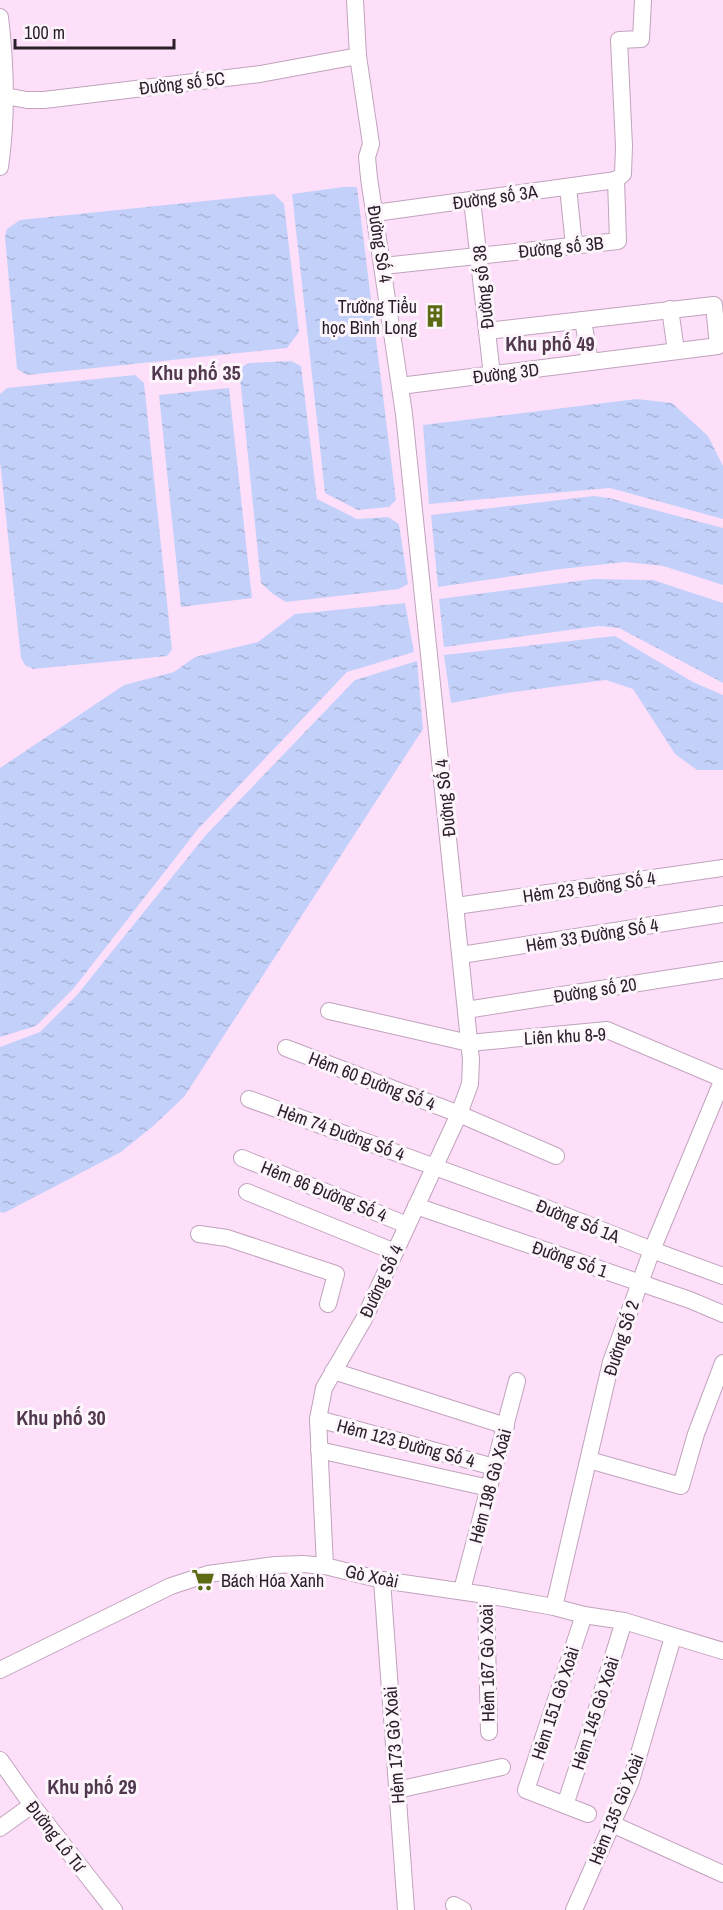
<svg xmlns="http://www.w3.org/2000/svg" width="723" height="1910" font-family="'Archivo Narrow',sans-serif">
<defs>
<pattern id="water-ripples" width="26" height="14" patternUnits="userSpaceOnUse" patternTransform="scale(1.5)"><rect width="26" height="14" fill="#c3d1fa"/><path d="M2 4q2-2 4 0t4 0M15 11q2-2 4 0t4 0" fill="none" stroke="#a8b3d6"/></pattern>
</defs>
<rect width="100%" height="100%" fill="#fedffa"/>
<!-- water -->
<g fill="url(#water-ripples)">
<path d="M343 187H357L396 500 389 507 358 510 325 493 292 194Z"/>
<path d="M274 194 284 204 299 332 287 348 27 375 17 369 5 237 7 229 20 220Z"/>
<path d="M291 361 301 366 317 499 357 519 388 517 399 524 408 584 399 589 286 602 273 594 261 583 239 368 250 363Z"/>
<path d="M135 375 144 383 172 650 167 656 33 669 25 665 21 658 0 461V394L7 388Z"/>
<path d="M229 388 252 598 181 607 159 395Z"/>
<path d="M637 399 672 403 708 436 723 466V519L610 488 429 504 423 425Z"/>
<path d="M594 496 609 498 723 528V585L663 566 625 562 561 569 438 587 431 515Z"/>
<path d="M593 579 653 580 723 603V683L619 628 599 626 444 647 439 599Z"/>
<path d="M405 603 414 652 347 672 198 829 74 988 36 1026 0 1037V768L124 685 174 672 195 657 258 642 295 614Z"/>
<path d="M615 636 693 682 723 695V770H697L675 754 633 689 606 680 507 693 451 703 444 655Z"/>
<path d="M417 661 423 729 184 1097 152 1127 121 1152 4 1213 0 1212V1047L40 1032 77 995 205 836 355 680Z"/>
</g>
<g fill="none" stroke-linecap="round" stroke-linejoin="round">
<!-- minor casing -->
<g stroke="#c1a3bd" stroke-width="18">
<g id="minor">
<path d="M0 17C6 67 7 118 0 167"/>
<path d="M5 96 27 100H44L260 74 358 56"/>
<path d="M616 180 623 174 624 146 619 40 641 39 643 0"/>
<path d="M568 187 574 246"/>
<path d="M472 200 492 375"/>
<path d="M375 213 616 180"/>
<path d="M383 266 618 241 616 180"/>
<path d="M670 309 676 351"/>
<path d="M583 320 590 362"/>
<path d="M400 386 718 346 714 305 487 331"/>
<path d="M456 906 723 868"/>
<path d="M461 955 723 914"/>
<path d="M466 1010 723 970"/>
<path d="M329 1011 469 1043 607 1030 723 1079"/>
<path d="M286 1048 459 1114 556 1156"/>
<path d="M249 1099 536 1204 652 1250 723 1276"/>
<path d="M242 1158 407 1225"/>
<path d="M247 1192 395 1252"/>
<path d="M416 1206 690 1300 723 1314"/>
<path d="M199 1234 227 1238 336 1274 328 1304"/>
<path d="M333 1371 506 1426"/>
<path d="M318 1419 494 1467"/>
<path d="M319 1450 489 1488"/>
<path d="M589 1460 681 1486 696 1434 723 1363"/>
<path d="M325 1566 318 1419 324 1388 364 1319 459 1114 470 1084 471 1060 404 414 369 178 367 157 371 144 358 56 355 0"/>
<path d="M382 1580 406 1910"/>
<path d="M462 1590 517 1381"/>
<path d="M486 1595 489 1732"/>
<path d="M554 1607 611 1362 652 1250 723 1079"/>
<path d="M584 1615 526 1790 588 1814"/>
<path d="M0 1670 171 1586 208 1574 275 1565 303 1564 325 1566 382 1580 486 1595 554 1607 584 1615 624 1621 723 1651"/>
<path d="M0 1760 32 1805 114 1910"/>
<path d="M397 1790 502 1767"/>
<path d="M565 1805 593 1721 624 1621"/>
<path d="M612 1824 723 1874"/>
<path d="M0 1828 32 1805"/>
<path d="M454 1905 463 1910"/>
<path d="M574 1910 631 1781 673 1637"/>
</g>
</g>
<!-- minor -->
<use href="#minor" stroke="#fff" stroke-width="16"/>
</g>
<!-- icons -->
<defs>
<g id="building-bare" transform="scale(1.8)"><path d="M-4-6H4V6H1V3H-1V6H-4ZM-2.5-4.3h1.7v1.8h-1.7ZM.8-4.3h1.7v1.8H.8ZM-2.5-1h1.7V.8h-1.7ZM.8-1h1.7V.8H.8Z" fill="#5c6a13" stroke="#fcf5fb" stroke-width="2.5" paint-order="stroke"/></g>
<g id="supermarket-bare" transform="scale(1.8)"><path d="M-6-5.5h2.5l.6 2H6L4.5 2H-2.5L-4.4-4H-6ZM-1.5 3.2a1.3 1.3 0 1 0 .1 0ZM3 3.2a1.3 1.3 0 1 0 .1 0Z" fill="#5c6a13" stroke="#fcf5fb" stroke-width="2.5" paint-order="stroke"/></g>
</defs>
<g fill-rule="evenodd">
<use href="#building-bare" x="435" y="316"/>
<use href="#supermarket-bare" x="203" y="1580"/>
</g>
<g text-anchor="middle" dominant-baseline="central" stroke-width="6" stroke-linejoin="round" paint-order="stroke">
<!-- street labels -->
<g font-size="18" fill="#2b2029" stroke="#fcf5fb">
<text transform="translate(182 83) rotate(-7)">Đường số 5C</text>
<text transform="translate(495 197) rotate(-8)">Đường số 3A</text>
<text transform="translate(380 244) rotate(81)">Đường Số 4</text>
<text transform="translate(561 247) rotate(-6)">Đường số 3B</text>
<text transform="translate(483 287) rotate(-96)">Đường số 38</text>
<text transform="translate(506 373) rotate(-7)">Đường 3D</text>
<text transform="translate(445 798) rotate(-96)">Đường Số 4</text>
<text transform="translate(589 887) rotate(-8)">Hẻm 23 Đường Số 4</text>
<text transform="translate(592 935) rotate(-9)">Hẻm 33 Đường Số 4</text>
<text transform="translate(595 990) rotate(-9)">Đường số 20</text>
<text transform="translate(565 1036) rotate(-3)">Liên khu 8-9</text>
<text transform="translate(372 1081) rotate(21)">Hẻm 60 Đường Số 4</text>
<text transform="translate(341 1132) rotate(20)">Hẻm 74 Đường Số 4</text>
<text transform="translate(324 1191) rotate(22)">Hẻm 86 Đường Số 4</text>
<text transform="translate(578 1221) rotate(22)">Đường Số 1A</text>
<text transform="translate(570 1259) rotate(19)">Đường Số 1</text>
<text transform="translate(381 1281) rotate(-65)">Đường Số 4</text>
<text transform="translate(621 1338) rotate(-72)">Đường Số 2</text>
<text transform="translate(406 1443) rotate(15)">Hẻm 123 Đường Số 4</text>
<text transform="translate(490 1486) rotate(-75)">Hẻm 198 Gò Xoài</text>
<text transform="translate(372 1576) rotate(12)">Gò Xoài</text>
<text transform="translate(487 1663) rotate(-91)">Hẻm 167 Gò Xoài</text>
<text transform="translate(555 1703) rotate(-72)">Hẻm 151 Gò Xoài</text>
<text transform="translate(595 1713) rotate(-72)">Hẻm 145 Gò Xoài</text>
<text transform="translate(394 1745) rotate(-94)">Hẻm 173 Gò Xoài</text>
<text transform="translate(616 1809) rotate(-68)">Hẻm 135 Gò Xoài</text>
<text transform="translate(56 1836) rotate(52)">Đường Lô Tư</text>
</g>
<!-- poi labels -->
<g font-size="18" fill="#2b2029" stroke="#fcf5fb" text-anchor="end">
<text x="417" y="306">Trường Tiểu<tspan x="417" dy="21">học Bình Long</tspan></text>
<text x="221" y="1580" text-anchor="start">Bách Hóa Xanh</text>
</g>
<!-- neighbourhood labels -->
<g font-size="20" font-weight="bold" fill="#51384e" stroke="#fcf5fb">
<text x="550" y="343">Khu phố 49</text>
<text x="196" y="372">Khu phố 35</text>
<text x="61" y="1417">Khu phố 30</text>
<text x="92" y="1786">Khu phố 29</text>
</g>
</g>
<!-- scale -->
<path d="M15 39v9h159v-9" fill="none" stroke="#2b2029" stroke-width="3"/>
<text x="24" y="39" font-size="18" fill="#2b2029" stroke="#fcf5fb" stroke-width="4.5" paint-order="stroke">100 m</text>
</svg>
